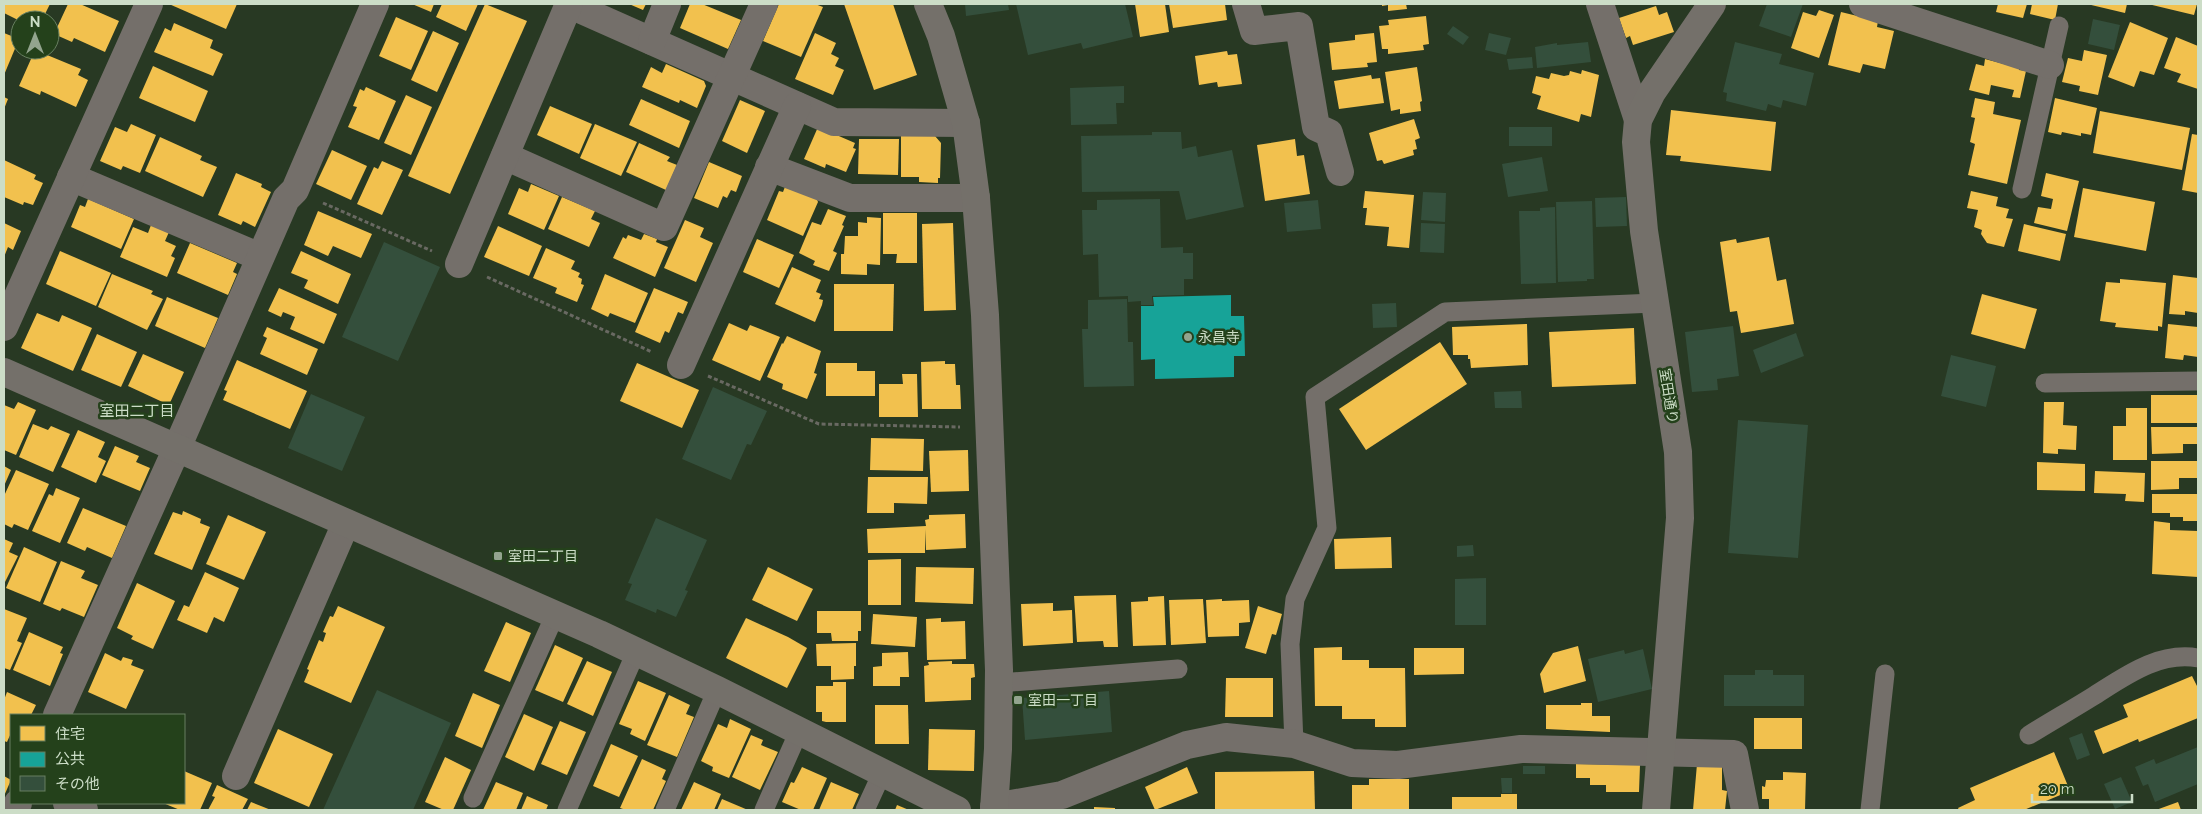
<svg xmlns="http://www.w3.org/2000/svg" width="2202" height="814" font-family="Raleway,'Noto Sans JP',sans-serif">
<rect width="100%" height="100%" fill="#283923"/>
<!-- homes -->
<g fill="#f2c14e">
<path d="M4 4H50L42 20H29L23 17 20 21 4 13Z"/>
<path d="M68 4H80L119 21 105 52 74 38 72 42 54 34Z"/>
<path d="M169 4H237L226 29Z"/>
<path d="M412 4H434L431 12Z"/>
<path d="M442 4H478L466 31 436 17Z"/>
<path d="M485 4 527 21 450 194 408 176Z"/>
<path d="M629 4H646L643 10Z"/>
<path d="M690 4H702L741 20 728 49 680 28Z"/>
<path d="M779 4H815L823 7 801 57 763 41Z"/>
<path d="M844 4H893L917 75 874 90Z"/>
<path d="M1135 4H1165L1169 32 1140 37Z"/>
<path d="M1169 4H1225L1227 20 1173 28Z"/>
<path d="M1382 4H1406L1407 9 1388 11V5L1382 6Z"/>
<path d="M1998 4H2027L2023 18 1996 12Z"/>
<path d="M2032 4H2058L2055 20 2030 14Z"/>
<path d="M2087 4H2127L2125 13Z"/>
<path d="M2148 4H2197L2194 15Z"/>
<path d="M1656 6 1659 15 1667 12 1674 32 1633 45 1630 36 1626 38 1619 18Z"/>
<path d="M1819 10 1834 15 1819 58 1791 48 1803 12 1816 16Z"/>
<path d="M1841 12 1878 21 1877 27 1894 31 1885 69 1863 64 1860 73 1828 65Z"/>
<path d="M1426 16 1429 44 1423 45 1424 50 1388 54V49H1382L1379 26 1389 25 1388 20Z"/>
<path d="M396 17 428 31 411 70 379 56Z"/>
<path d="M2130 22 2168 38 2154 75 2140 71 2134 87 2108 77Z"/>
<path d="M174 23 213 40 210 48 223 54 213 76 154 52 165 28 171 31Z"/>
<path d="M433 31 459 43 437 92 411 80Z"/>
<path d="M4 33 19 39 4 75Z"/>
<path d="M815 33 836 43 831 54 839 58 835 66 844 70 833 95 795 79Z"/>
<path d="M1374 33 1377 62 1367 63 1368 67 1332 70 1329 43 1355 40V35Z"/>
<path d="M2176 37 2198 46V89L2177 82 2181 74 2164 68Z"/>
<path d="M35 50 81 69 78 75 88 80 76 107 41 91 40 95 19 86Z"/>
<path d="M2084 50 2107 55 2098 95 2079 91 2080 86 2062 82 2068 58 2082 61Z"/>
<path d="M1227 51 1228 55 1237 54 1242 84 1218 87 1217 82 1199 85 1195 56Z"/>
<path d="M1985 59 2019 68V70L2026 71 2020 98 2012 97 2014 90 1991 85 1989 95 1969 90 1976 64 1984 66Z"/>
<path d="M666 64 704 81 706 86 697 108 680 100 679 103 642 87 651 67 662 73Z"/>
<path d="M153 66 208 91 195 122 139 98Z"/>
<path d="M1417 67 1422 101 1420 102 1421 111 1400 114V109L1391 111 1385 72Z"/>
<path d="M1582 70 1599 75 1591 117 1581 114 1579 122 1537 109 1541 96 1532 93 1536 76 1549 79 1551 73 1564 76 1569 75 1570 71 1581 74Z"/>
<path d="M1371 75 1372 79 1380 78 1384 103 1339 109 1334 81Z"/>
<path d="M366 87 396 101 379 140 348 127 357 107 353 106 360 89 364 91Z"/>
<path d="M406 95 432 107 411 155 384 143Z"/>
<path d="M4 97 8 99 4 109Z"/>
<path d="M1975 98 1995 102 1993 114 2021 120 2007 184 1968 175 1975 144 1970 142 1975 118 1971 117Z"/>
<path d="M2055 98 2097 108 2091 135 2081 133V136L2062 132 2061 135 2048 132Z"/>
<path d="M641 99 690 121 679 148 629 125Z"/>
<path d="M740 100 765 111 747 153 722 141Z"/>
<path d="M550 106 592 124 579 154 537 135Z"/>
<path d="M1671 110 1776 122 1771 171 1680 161 1681 156 1666 155Z"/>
<path d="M2100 111 2190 128 2182 170 2093 153Z"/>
<path d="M1414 119 1420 138 1415 140 1417 149 1413 150 1414 155 1384 164 1382 160 1377 161 1369 133Z"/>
<path d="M131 124 156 135 140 173 123 166 121 170 100 161 115 127 127 132Z"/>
<path d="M595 124 637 142 621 176 580 158Z"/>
<path d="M818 127 855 143 853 148 856 149 846 172 826 164 825 168 804 159Z"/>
<path d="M2192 134 2198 135V193L2182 190Z"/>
<path d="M901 135 935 136 941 143 940 178H938V183L919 182V177H901Z"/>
<path d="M160 137 202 156 200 160 217 167 203 197 145 171Z"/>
<path d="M859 139H899L898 175 858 174Z"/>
<path d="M1295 139 1297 156 1304 155 1310 194 1265 201 1257 145Z"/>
<path d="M639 143 670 157 667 161 677 165 666 190 626 172Z"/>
<path d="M332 150 367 166 351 200 316 184Z"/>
<path d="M4 160 36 175 34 179 43 183 33 205 24 202 23 205 4 197Z"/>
<path d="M382 161 403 170 382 215 357 204 374 167 378 169Z"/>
<path d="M709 162 742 176 736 192 731 190 727 198 723 196 718 208 694 198Z"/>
<path d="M236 173 262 184 261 187 271 192 255 227 243 221 241 225 218 215Z"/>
<path d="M2046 173 2079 181 2067 231 2034 223 2038 207 2051 209 2053 199 2041 196Z"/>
<path d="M531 184 559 196 544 230 508 214 519 188 528 192Z"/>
<path d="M786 184 816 197 818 202 803 236 767 220 779 191 783 192Z"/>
<path d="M2083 188 2155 202 2146 251 2074 237Z"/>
<path d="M1365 191 1414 195 1409 248 1387 246 1389 227 1365 225 1367 208H1363Z"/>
<path d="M1971 191 1998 197 1996 206 2009 209 2006 218 2013 219 2004 247 1987 243 1981 234 1982 230 1974 227 1978 210 1967 208Z"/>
<path d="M562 197 595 211 591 219 600 223 589 247 548 229Z"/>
<path d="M88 199 134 219 121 249 71 227 80 205 85 207Z"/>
<path d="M828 209 846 216 842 225 844 226 833 251 837 253 829 271 813 265 815 261 799 253 812 222 821 225Z"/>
<path d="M318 211 372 234 361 258 333 246 328 256 304 245Z"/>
<path d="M883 213H917V263H896L897 254H883Z"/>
<path d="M867 217 881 218 880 265 867 264V275L841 274V254H844L845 236H858V222L867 223Z"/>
<path d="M685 220 704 228 700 237 713 243 696 282 664 268Z"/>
<path d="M4 223 21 231 13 250 8 247 4 257Z"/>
<path d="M953 223 956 310 924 311 922 224Z"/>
<path d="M2024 224 2066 234 2060 261 2018 251Z"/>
<path d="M151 225 169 232 165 241 176 246 171 256 175 258 167 277 120 257 133 227 148 233Z"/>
<path d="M498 226 542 246 529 276 484 257Z"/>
<path d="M644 234 657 239 656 242 668 247 655 277 613 258 623 237 626 239 628 235 641 240Z"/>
<path d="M1769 237 1777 281 1786 279 1794 324 1741 333 1737 311 1730 312 1720 242 1736 239 1737 243Z"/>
<path d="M757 239 794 255 779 288 743 272Z"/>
<path d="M190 243 237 263 233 272 237 274 228 295 177 273Z"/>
<path d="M546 248 575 261 571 269 580 273 578 277 582 279 581 284 584 285 577 302 555 293 557 288 533 278Z"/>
<path d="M60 251 111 273 96 306 46 284Z"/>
<path d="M301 251 351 274 338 304 304 288 308 280 291 273Z"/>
<path d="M792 267 821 280 816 292 821 294 819 299 823 300 822 305 815 322 775 304Z"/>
<path d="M112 274 153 291 151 294 163 299 147 330 98 307Z"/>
<path d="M605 274 648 293 635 323 610 313 608 317 591 309Z"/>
<path d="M2173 275 2198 278V313L2185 311V315L2169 314Z"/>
<path d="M2120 279 2166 283 2162 327 2158 326V331L2115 327 2116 323 2100 321 2106 282 2120 283Z"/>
<path d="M834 284H894L893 331H834Z"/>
<path d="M279 288 337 314 324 344 290 329 295 317 283 312 281 317 268 311Z"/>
<path d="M654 288 688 302 683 314 678 312 669 333 665 331 660 343 635 332Z"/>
<path d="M1982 294 2037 309 2025 349 1971 334Z"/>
<path d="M167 297 218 318 205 348 155 326Z"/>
<path d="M37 313 59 322 62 315 92 328 73 371 21 348Z"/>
<path d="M729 323 747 331 750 325 780 337 760 381 712 360Z"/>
<path d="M1527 324 1528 365 1471 368 1470 359H1468V355H1453L1452 327Z"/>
<path d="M2168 324 2198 327V357L2184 355 2183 360 2165 358Z"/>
<path d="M267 327 318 349 307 375 260 354 267 338 263 336Z"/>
<path d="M1634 328 1636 384 1552 387 1549 332Z"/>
<path d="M97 334 137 352 121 387 81 370Z"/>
<path d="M787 336 821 351 814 373 817 374 807 399 782 389 783 384 767 377 782 343 783 344Z"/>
<path d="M1440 342 1467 384 1366 450 1339 409Z"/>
<path d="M143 354 184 372 169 405 128 386Z"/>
<path d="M237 360 307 391 290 429 223 400 227 391 224 390Z"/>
<path d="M945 361V364H955L956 385H960L961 409H922L921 362Z"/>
<path d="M637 363 699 390 682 428 620 401Z"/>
<path d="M826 363H857V371H875V396H826Z"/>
<path d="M902 374H917L918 417H879V384H903Z"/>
<rect x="2151" y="395" width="47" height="28"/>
<path d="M18 402 36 410 16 455 4 450V405L14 409Z"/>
<path d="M2044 402H2064L2063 425 2077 426 2076 450 2058 449V454L2043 453Z"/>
<path d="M2126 408H2147V460H2113V426H2126Z"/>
<path d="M33 424 48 430 51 426 70 434 53 472 19 457Z"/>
<path d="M2151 427H2198V444H2183V453L2152 454Z"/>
<path d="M78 430 105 442 98 457 106 461 96 483 61 467Z"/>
<path d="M871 438 924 439 923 471 870 470Z"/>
<path d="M115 446 139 456 136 462 150 468 140 491 102 475Z"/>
<path d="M968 450 969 491 931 492 929 451Z"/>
<path d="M2151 461H2198V478H2179V489L2151 490Z"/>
<path d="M2037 462 2085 464V491L2037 490Z"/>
<path d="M4 466 11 470 4 486Z"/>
<path d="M16 470 49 484 28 530 14 524 12 528 4 524V496Z"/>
<path d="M2095 471 2145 473 2144 502 2125 501 2126 494 2094 493Z"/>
<path d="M868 477H928L927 504 894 503V513H867Z"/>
<path d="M56 488 80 498 60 543 32 531 49 494 53 496Z"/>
<path d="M2152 494H2198V521H2183V517H2170V513H2152Z"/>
<path d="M83 508 126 526 112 558 87 547 85 551 67 543Z"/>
<path d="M183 511 201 519 200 523 210 527 192 570 154 554 173 512 182 515Z"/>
<path d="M965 514 966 548 926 550 925 529V553H868L867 529 926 526 925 520 929 519V515Z"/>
<path d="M228 515 266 532 244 580 206 564Z"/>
<path d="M2154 521 2170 523V530L2198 531V577L2152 574Z"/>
<path d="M1391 537 1392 568 1335 569 1334 539Z"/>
<path d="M4 539 13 543 9 552 18 556 4 584Z"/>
<path d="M24 547 57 562 40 602 6 588Z"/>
<path d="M901 559V605H868V560Z"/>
<path d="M61 561 85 571 81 578 98 585 84 617 62 608 60 611 43 604Z"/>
<path d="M768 567 813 589 797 621 752 600Z"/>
<path d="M916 567 974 568 973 604 915 602Z"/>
<path d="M205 572 239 588 224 622 214 617 207 633 177 620 184 605 189 607Z"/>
<path d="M137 583 175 601 153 649 131 639 133 636 117 628Z"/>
<path d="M1116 595 1118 647H1104L1103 641 1077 642 1074 596Z"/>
<path d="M1164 596 1166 645 1133 646 1131 602 1148 601V597Z"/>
<path d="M1203 599 1206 643 1171 645 1169 600Z"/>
<path d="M1222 599V601L1249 600 1250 622 1239 623V636L1208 637 1206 600Z"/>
<path d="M1053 603V611L1072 610 1073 643 1023 646 1021 604Z"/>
<path d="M338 606 385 627 351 703 304 682 309 670 307 669 319 640 323 642 326 633 323 632 330 616 333 617Z"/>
<path d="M1258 606 1282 614 1276 635 1272 634 1266 654 1245 648Z"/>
<path d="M4 609 27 618 17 641 22 643 10 670 4 668Z"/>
<path d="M817 611H861V631H858V641H832L831 633H817Z"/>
<path d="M873 614 917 617 915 647 871 644Z"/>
<path d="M746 618 788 637 807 648 787 688 726 658Z"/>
<path d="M941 618V622L965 621 966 659 927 660 926 619Z"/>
<path d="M506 622 531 633 510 682 484 671Z"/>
<path d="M29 632 63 647 60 653 63 654 50 686 13 670Z"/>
<path d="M856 643V666H854V679L831 680V666H817L816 644Z"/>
<path d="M555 645 583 658 563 702 535 690Z"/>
<path d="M1578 646 1586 681 1544 693 1540 674 1553 653Z"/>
<path d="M1342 647V660H1369V668H1405L1406 727H1375V719H1342V706H1315L1314 648Z"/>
<path d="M1414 648H1464V674L1414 675Z"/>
<path d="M908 652 909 677H900V686H873V667L882 666V653Z"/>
<path d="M105 653 121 661 123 657 133 660 131 665 144 670 126 709 88 692Z"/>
<path d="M587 661 612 672 593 716 567 704Z"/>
<path d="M952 661V664H974L975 677 971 678V700L925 702 924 666 929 665 928 662Z"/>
<path d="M2192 676 2198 688V718L2139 742 2138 739 2103 754 2094 731 2128 717 2123 705Z"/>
<path d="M1226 678H1273V717H1225Z"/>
<path d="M638 681 666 693 645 741 630 734 632 729 619 724Z"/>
<path d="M833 682H846V722H826L822 721V712H816V686H833Z"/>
<path d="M7 692 36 705 31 715H11V733L7 742 4 741V700Z"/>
<path d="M473 693 500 705 482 748 455 736Z"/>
<path d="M669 695 690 705 686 714 694 717 677 757 647 745Z"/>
<path d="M1581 703H1592V716H1610V732L1546 729V705H1581Z"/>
<path d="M875 705H908L909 744H875Z"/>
<path d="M524 714 553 727 534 771 505 757Z"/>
<rect x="1754" y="718" width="48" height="31"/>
<path d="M730 719 751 729 729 778 712 771 713 767 701 761 718 724 727 728Z"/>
<path d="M560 721 586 732 567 775 541 764Z"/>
<path d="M278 729 333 754 309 807 254 783Z"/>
<path d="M929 729 975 730 974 771 928 770Z"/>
<path d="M751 735 763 740 761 745 778 752 760 790 732 777Z"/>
<path d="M611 744 638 756 619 797 593 786Z"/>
<path d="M2054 752 2070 791 2024 810H1959L1958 808 1975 800 1970 788Z"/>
<path d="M445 757 471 770 453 810H444L425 802Z"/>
<path d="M642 759 666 770 662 779 666 781 653 810H626L620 808Z"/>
<path d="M1576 764 1640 765 1639 792H1606V785H1590V778H1576Z"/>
<path d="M1697 764 1722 766V790L1727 791 1725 810H1693Z"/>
<path d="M802 767 827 778 813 810H801L782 802 791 782 794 783Z"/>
<path d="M1187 767 1198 793 1155 810 1145 787Z"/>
<path d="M184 771 212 783 200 810H180L163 803H184Z"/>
<path d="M1314 771 1315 810H1215V772Z"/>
<path d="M1783 772 1806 773 1805 810H1769V799H1762V786L1765 787 1766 780H1783Z"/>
<path d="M4 776 11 780 4 796Z"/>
<path d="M1369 779H1409V810H1352V785H1369Z"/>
<path d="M496 782 523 793 516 810H483Z"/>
<path d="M694 782 721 794 714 810H681Z"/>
<path d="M831 782 859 794 852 810H819Z"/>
<path d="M217 785 248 799 242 810H208L215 797 212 796Z"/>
<path d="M1501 794H1517V810H1452V797H1501Z"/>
<path d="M527 796 548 805 546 810H521Z"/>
<path d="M722 799 748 810H717Z"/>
<path d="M251 802 271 810H247Z"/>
<path d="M2178 802 2181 810H2156Z"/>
<path d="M897 805 909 810H895Z"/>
<path d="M1094 807 1115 808V810H1094Z"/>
</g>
<!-- public -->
<path fill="#17a398" d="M1231 295V316H1244L1245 356H1234V377L1155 379V359L1141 360V306H1154L1153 297Z"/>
<!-- building -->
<g fill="#344f3c">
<path d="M965 4H1008L1009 10 966 16Z"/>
<path d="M1016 4H1125L1133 37 1083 49 1081 43 1028 55Z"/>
<path d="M1767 4H1803L1791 37 1759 26Z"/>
<path d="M2093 19 2120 25 2114 50 2088 44Z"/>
<path d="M1453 26 1469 37 1463 45 1447 34Z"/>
<path d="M1489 33 1511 38 1506 55 1485 50Z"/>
<path d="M1588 42 1591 62 1537 68 1535 47 1557 43V45Z"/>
<path d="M1735 42 1782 54 1779 64 1814 73 1806 106 1783 100 1781 108 1768 104 1766 111 1726 101 1727 93 1723 92Z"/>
<path d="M1532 57 1533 68 1509 70 1507 59Z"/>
<path d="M1124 86V103H1116L1117 124 1071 125 1070 88Z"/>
<rect x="1509" y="127" width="43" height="19"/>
<path d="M1152 132H1181L1182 149 1196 146 1198 157 1232 150 1244 207 1186 220 1179 191 1082 192 1081 136 1152 135Z"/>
<path d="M1542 157 1548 191 1508 197 1502 164Z"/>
<path d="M1423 192 1446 193 1445 222 1421 220Z"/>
<path d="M1626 197 1627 226 1596 227 1595 198Z"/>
<path d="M1160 199 1161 248 1183 247V253H1193V279H1184V295L1152 296 1153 305H1141V301L1128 302V296L1099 297 1098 254 1083 255 1082 210H1097V200Z"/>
<path d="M1318 200 1321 229 1287 232 1284 203Z"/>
<path d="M1592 201 1594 279H1587V281L1558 282 1556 202Z"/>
<path d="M1555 207 1556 283 1521 284 1519 211H1540V208Z"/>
<path d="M1421 223 1445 224 1444 253 1420 252Z"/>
<path d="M384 242 440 267 398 361 342 337Z"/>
<path d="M1127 299 1128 342H1133L1134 386 1084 387 1082 329H1088V300Z"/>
<path d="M1396 303 1397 327 1373 328 1372 304Z"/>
<path d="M1733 326 1739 376 1717 379 1718 390 1692 392 1685 332Z"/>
<path d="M1796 333 1804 356 1761 373 1753 350Z"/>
<path d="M1951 355 1996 366 1986 407 1941 396Z"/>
<path d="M713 387 767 411 751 445 747 444 731 480 682 459Z"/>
<path d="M1521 391 1522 408H1495L1494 392Z"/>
<path d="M311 394 365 417 342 471 288 448Z"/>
<path d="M1738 420 1808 425 1798 558 1728 553Z"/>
<path d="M656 518 707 540 685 590 688 591 676 617 657 609 656 613 625 600 632 584 628 583Z"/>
<path d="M1473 545 1474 556 1457 557V546Z"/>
<path d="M1486 578V625H1455V579Z"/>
<path d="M1643 649 1652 689 1598 702 1588 659 1624 650 1625 654Z"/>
<path d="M1755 670H1773V675H1804V706H1724V675H1755Z"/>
<path d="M377 690 451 723 413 810H323Z"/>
<path d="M1109 691 1112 732 1025 740 1022 698Z"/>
<path d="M2082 733 2090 755 2077 760 2069 738Z"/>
<path d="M2198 747V784L2155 802 2148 784 2143 786 2135 767 2154 759 2156 764Z"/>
<rect x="1523" y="766" width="22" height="8"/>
<path d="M2121 777 2132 802 2115 809 2104 784Z"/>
<path d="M1501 778H1512V793H1502Z"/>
</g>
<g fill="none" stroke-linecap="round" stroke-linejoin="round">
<!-- path -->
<g stroke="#696962" stroke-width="3" stroke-dasharray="4 2.5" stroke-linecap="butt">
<path d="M323 203 432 251"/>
<path d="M487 277 652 352"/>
<path d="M708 376 819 424 960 427"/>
</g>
<!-- lane -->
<g stroke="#746f6a" stroke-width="19">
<path d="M2022 189 2059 26"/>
<path d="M2045 383 2198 381"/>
<path d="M999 683 1178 669"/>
<path d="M2029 735C2050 722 2071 710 2092 697 2124 677 2158 651 2198 658"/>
<path d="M1294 744 1290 644 1295 599 1327 528 1315 397 1445 312 1655 303"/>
<path d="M473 798 555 615"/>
<path d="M567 810 636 652"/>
<path d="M665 810 717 690"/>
<path d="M764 810 799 731"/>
<path d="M865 810 882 773"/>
<path d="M1870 810 1885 674"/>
</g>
<!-- street -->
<g stroke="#746f6a" stroke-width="28">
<path d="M568 4 834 122 966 123"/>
<path d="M1246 4 1254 31 1299 26 1316 127 1329 133 1340 172"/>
<path d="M1600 4 1638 120"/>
<path d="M1863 4 2050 65"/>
<path d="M652 41 667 4"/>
<path d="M505 156 664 227 764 4"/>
<path d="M769 167 850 198H976"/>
<path d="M71 177 260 257"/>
<path d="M459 264 569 4"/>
<path d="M4 327 149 4"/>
<path d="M681 365 797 106"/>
<path d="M57 715 177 448 286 199 295 190 375 4"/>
<path d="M236 776 346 523"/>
<path d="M67 803 84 810"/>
<path d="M994 807 1062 795 1187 745 1226 737 1294 744 1352 763 1398 765 1521 749 1734 754 1745 810"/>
<path d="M14 810 18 803"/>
</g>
<!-- secondary -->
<g stroke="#74706a" stroke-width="28">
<path d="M928 4 941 36 966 123 976 198 985 315 999 670 998 749 994 810"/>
<path d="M4 372 599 634 717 690 957 810"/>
<path d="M1656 810 1680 518 1678 452 1644 231 1636 142 1638 120 1652 92 1712 4"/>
</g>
</g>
<!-- markers -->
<g fill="#93a48e" stroke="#24411b" stroke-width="2">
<circle cx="1188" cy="337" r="5"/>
<rect x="493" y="551" width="10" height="10" rx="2.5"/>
<rect x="1013" y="695" width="10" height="10" rx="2.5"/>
</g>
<g text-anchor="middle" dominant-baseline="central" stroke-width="5" stroke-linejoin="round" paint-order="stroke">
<!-- poi labels -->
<g font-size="14" fill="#ccddc7" stroke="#24411b" text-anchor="start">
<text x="1198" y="337">永昌寺</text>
<text x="508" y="556">室田二丁目</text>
<text x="1028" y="700">室田一丁目</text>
</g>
<!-- street labels -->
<g font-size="14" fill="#ccddc7" stroke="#24411b">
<text transform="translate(1669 396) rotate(81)">室田通り</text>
</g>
<!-- neighbourhood labels -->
<g font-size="15" fill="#ccddc7" stroke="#24411b">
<text x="137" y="411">室田二丁目</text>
</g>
</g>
<!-- border -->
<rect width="2202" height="814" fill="none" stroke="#ccddc7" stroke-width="10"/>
<!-- legend -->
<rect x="10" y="714" width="175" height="90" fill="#24411b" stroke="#677f60"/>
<rect x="20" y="726" width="25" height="15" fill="#f2c14e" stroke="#677f60"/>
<text x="55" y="739" font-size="15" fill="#ccddc7">住宅</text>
<rect x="20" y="752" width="25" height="15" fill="#17a398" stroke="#677f60"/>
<text x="55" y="764" font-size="15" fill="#ccddc7">公共</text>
<rect x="20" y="776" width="25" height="15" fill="#344f3c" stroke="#677f60"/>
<text x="55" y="789" font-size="15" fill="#ccddc7">その他</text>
<!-- north arrow -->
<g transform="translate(35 35)"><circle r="24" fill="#24411b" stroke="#677f60"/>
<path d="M0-4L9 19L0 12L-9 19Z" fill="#93a48e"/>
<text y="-8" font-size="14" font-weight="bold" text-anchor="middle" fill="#ccddc7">N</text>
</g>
<!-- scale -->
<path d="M2032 794v8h100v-8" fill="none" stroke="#ccddc7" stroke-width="2.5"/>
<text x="2040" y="794" font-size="15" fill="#ccddc7" stroke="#24411b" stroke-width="4" paint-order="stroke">20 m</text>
</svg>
